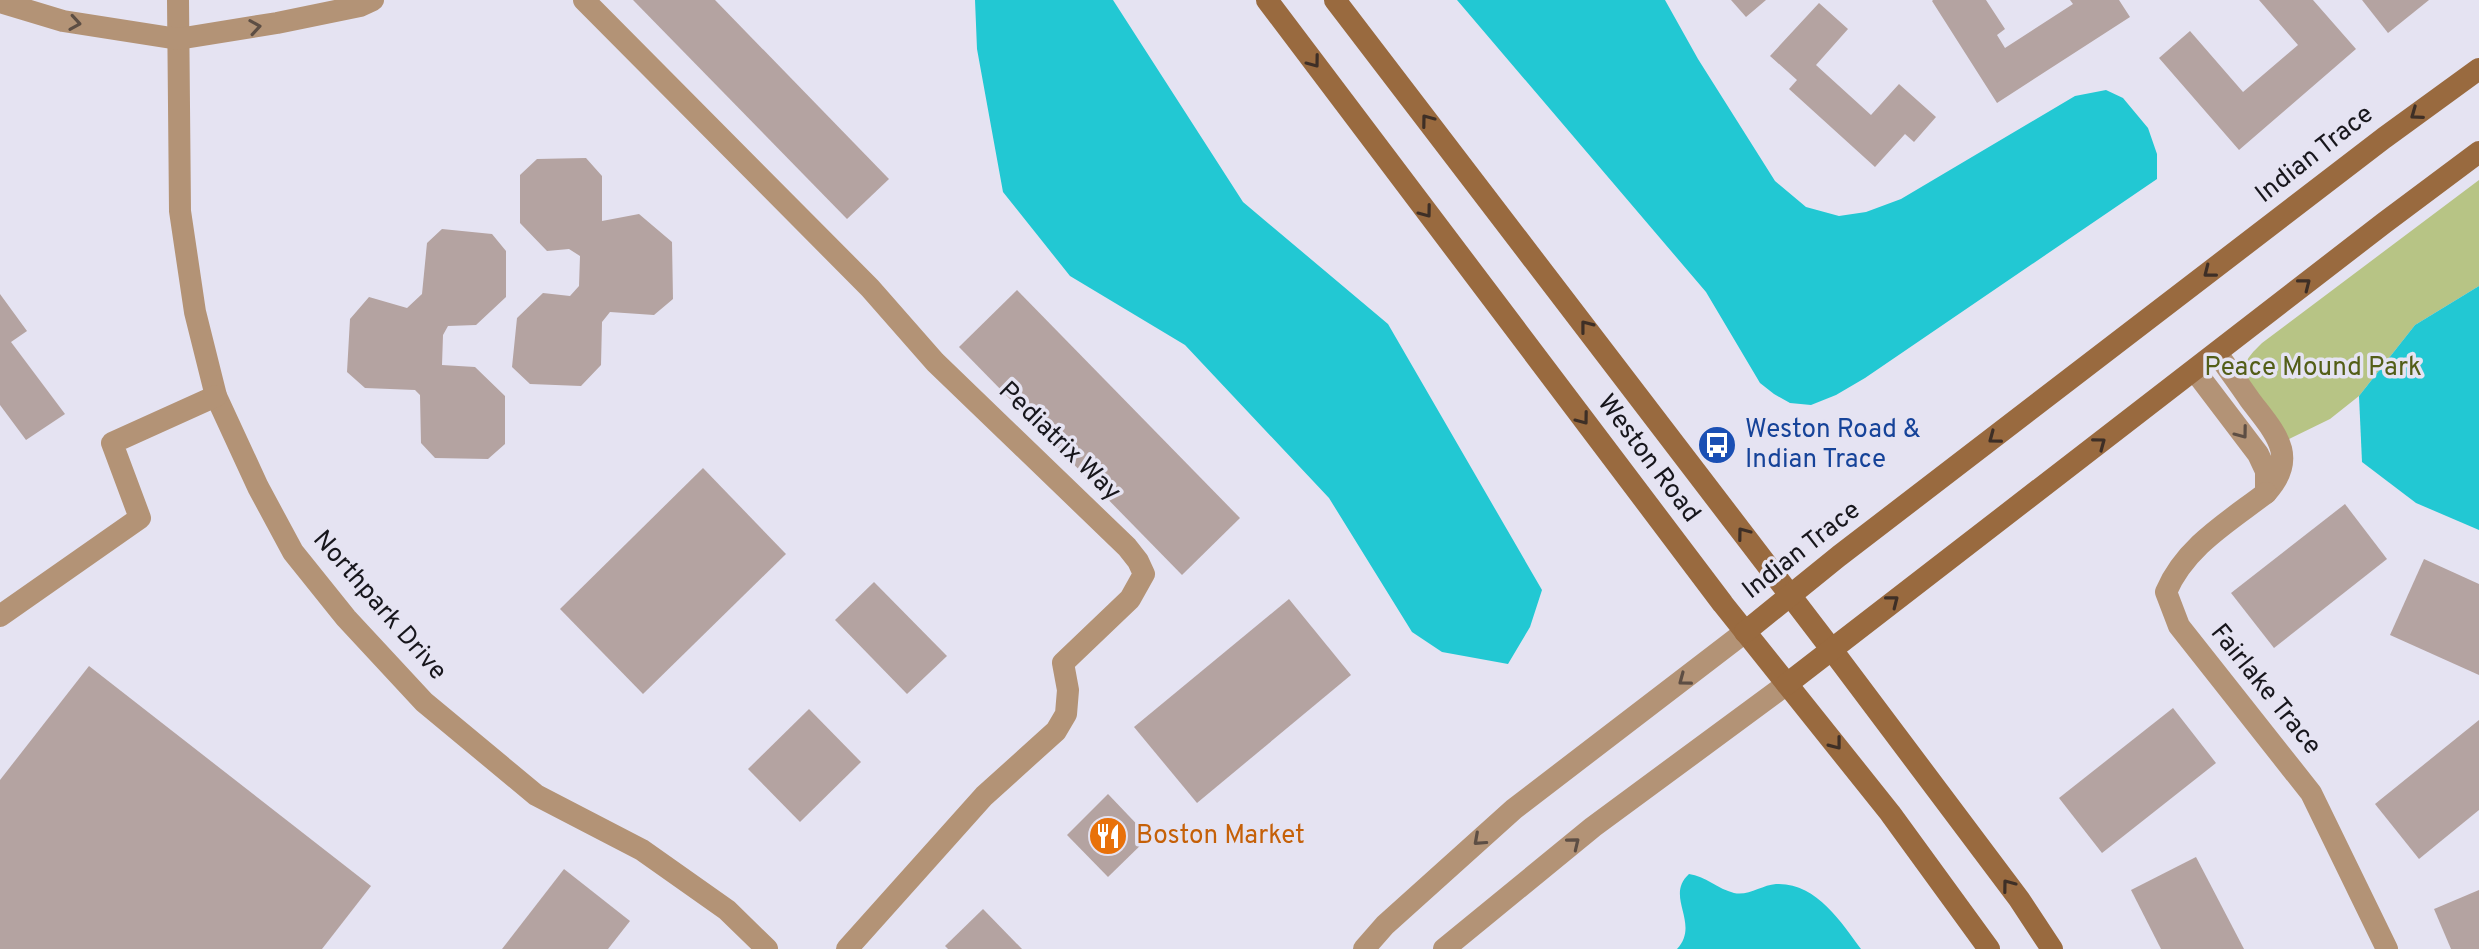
<svg xmlns="http://www.w3.org/2000/svg" width="2479" height="949" font-family="Overpass,sans-serif">
<rect width="100%" height="100%" fill="#e5e3f2"/>
<!-- green -->
<path fill="#b7c485" d="M2479 180V286L2415 325 2359 396 2330 419 2281 443C2271 426 2242 387 2244 369 2246 358 2254 351 2262 343Z"/>
<!-- water -->
<g fill="#22c8d3">
<path d="M975 0H1113L1243 202 1388 324 1542 590 1530 627 1508 664 1442 652 1412 632 1329 498 1185 345 1070 276 1003 192 977 49Z"/>
<path d="M1457 0H1665L1698 59 1775 181 1806 207 1839 216 1866 212 1901 199 2075 96 2106 90 2123 98 2148 128 2157 154V179L1865 378 1836 395 1811 405 1790 403 1774 394 1760 383 1706 292Z"/>
<path d="M2479 286V530L2416 503 2362 462 2359 396 2415 325Z"/>
<path d="M1689 874C1705 876 1718 889 1734 893 1749 896 1762 885 1776 884 1816 882 1841 922 1861 949H1677C1701 923 1664 897 1689 874Z"/>
</g>
<!-- building -->
<g fill="#b4a3a1">
<path d="M633 0H715L889 179 847 219Z"/>
<path d="M1731 0H1766L1746 17Z"/>
<path d="M1933 0H1986L2005 29 1997 35 2005 48 2073 4 2070 0H2119L2130 17 1997 103 1932 1Z"/>
<path d="M2259 0H2313L2356 49 2239 150 2159 58 2190 31 2243 92 2298 45Z"/>
<path d="M2362 0H2429L2388 33Z"/>
<path d="M1819 3 1848 29 1816 65 1871 115 1899 84 1936 117 1914 142 1905 134 1875 167 1789 89 1797 80 1770 56Z"/>
<path d="M586 158 602 176V221L639 214 672 242 673 299 654 315 610 312 602 322 601 365 581 386 530 384 512 367 517 318 543 293 570 296 579 286 580 256 569 249 547 251 520 223V175L537 159Z"/>
<path d="M442 229 492 234 506 251V297L476 325 448 326 443 335 442 365 475 367 505 396V444L488 459 435 458 421 443 420 395 415 390 365 388 347 372 350 319 369 297 407 308 422 294 427 243Z"/>
<path d="M1017 290 1240 518 1182 575 959 347Z"/>
<path d="M0 294 27 331 11 342 65 414 26 440 0 405Z"/>
<path d="M703 468 786 554 643 694 560 609Z"/>
<path d="M2345 504 2387 559 2274 648 2231 593Z"/>
<path d="M2424 559 2479 584V675L2390 635Z"/>
<path d="M874 582 947 656 907 694 835 620Z"/>
<path d="M1289 599 1351 675 1197 803 1134 727Z"/>
<path d="M89 666 371 886 322 949H0V780Z"/>
<path d="M2173 708 2216 763 2102 853 2059 798Z"/>
<path d="M809 709 861 762 800 822 748 769Z"/>
<path d="M2479 720V810L2419 859 2375 804Z"/>
<path d="M1108 794 1149 837 1108 877 1067 835Z"/>
<path d="M2196 857 2244 949H2161L2131 890Z"/>
<path d="M564 869 630 921 608 949H502Z"/>
<path d="M2479 890V949H2451L2434 909Z"/>
<path d="M983 909 1022 949H948L945 946Z"/>
</g>
<g fill="none" stroke-linecap="round" stroke-linejoin="round">
<!-- minor -->
<g stroke="#b39376" stroke-width="22">
<path d="M178 0 180 211 195 312 216 396 258 487 293 552 346 618 424 702 536 795 642 850 727 910 767 949"/>
<path d="M584 0 870 288 935 362 1127 547 1138 561 1144 574 1130 599 1063 663 1068 690 1066 714 1056 731 984 796 847 949"/>
<path d="M0 2 63 21 178 39 277 23 360 6 373 0"/>
<path d="M2195 371 2258 454 2266 471V493C2300 456 2274 432 2250 400 2239 384 2228 369 2217 353"/>
<path d="M2266 493C2228 522 2185 547 2166 592L2179 626 2311 793 2387 949"/>
<path d="M0 616 140 518 112 443 216 396"/>
</g>
<!-- tertiary -->
<g stroke="#b39376" stroke-width="22">
<path d="M1364 949 1385 925 1514 809 1745 632"/>
<path d="M1444 949 1593 827 1787 684"/>
</g>
<!-- secondary -->
<g stroke="#996a3f" stroke-width="22">
<path d="M1267 0 1723 604 1890 813 1989 949"/>
<path d="M1335 0 1832 650 2019 899 2052 949"/>
<path d="M1745 632 1839 556 2384 138 2479 69"/>
<path d="M1787 684 2384 223 2479 152"/>
</g>
</g>
<!-- one-way arrows -->
<defs><path id="oneway-chevron" d="M-2-3.5L2.5 0L-2 3.5" fill="none" stroke-width="1.6" stroke-linecap="round" stroke-linejoin="round" transform="scale(2)"/></defs>
<g stroke="#5d4e44">
<use href="#oneway-chevron" transform="translate(75 23) rotate(9)"/>
<use href="#oneway-chevron" transform="translate(255 27) rotate(-9)"/>
<use href="#oneway-chevron" transform="translate(2242 433) rotate(53)"/>
<use href="#oneway-chevron" transform="translate(1684 680) rotate(143)"/>
<use href="#oneway-chevron" transform="translate(1479 840) rotate(138)"/>
<use href="#oneway-chevron" transform="translate(1574 843) rotate(-39)"/>
</g>
<g stroke="#3e2f26">
<use href="#oneway-chevron" transform="translate(1314 62) rotate(53)"/>
<use href="#oneway-chevron" transform="translate(2416 114) rotate(144)"/>
<use href="#oneway-chevron" transform="translate(1427 120) rotate(-127)"/>
<use href="#oneway-chevron" transform="translate(1426 212) rotate(53)"/>
<use href="#oneway-chevron" transform="translate(2209 272) rotate(142)"/>
<use href="#oneway-chevron" transform="translate(2305 284) rotate(-38)"/>
<use href="#oneway-chevron" transform="translate(1586 326) rotate(-128)"/>
<use href="#oneway-chevron" transform="translate(1583 419) rotate(53)"/>
<use href="#oneway-chevron" transform="translate(1994 438) rotate(143)"/>
<use href="#oneway-chevron" transform="translate(2100 443) rotate(-37)"/>
<use href="#oneway-chevron" transform="translate(1743 533) rotate(-127)"/>
<use href="#oneway-chevron" transform="translate(1893 601) rotate(-38)"/>
<use href="#oneway-chevron" transform="translate(1836 744) rotate(52)"/>
<use href="#oneway-chevron" transform="translate(2008 885) rotate(-127)"/>
</g>
<!-- icons -->
<defs>
<g id="bus-disc" transform="scale(2)"><circle r="9.5" fill="#1a4fb4" stroke="#e5e3f2"/><path d="M-5-6H5V4H4V6H2V4H-2V6H-4V4H-5ZM-3.5-4V0h7V-4ZM-3.5 1.2v1.5H-2V1.2ZM2 1.2v1.5H3.5V1.2Z" fill="#fff"/></g>
<g id="restaurant-disc" transform="scale(2)"><circle r="9.5" fill="#e8710a" stroke="#e5e3f2"/><path d="M-5-6h1v4h1v-4h1v4h1v-4h1v5L-1.5 .5V6h-2V.5L-5-1ZM5-6V6H3V1.5H1.5Q1.5-4 5-6Z" fill="#fff"/></g>
</defs>
<g fill-rule="evenodd">
<use href="#bus-disc" x="1717" y="445"/>
<use href="#restaurant-disc" x="1108" y="836"/>
</g>
<g text-anchor="middle" dominant-baseline="central" stroke-width="7" stroke-linejoin="round" paint-order="stroke">
<!-- street labels -->
<g font-size="26" fill="#17161c" stroke="#e5e3f2">
<text transform="translate(2315 155) rotate(-38)">Indian Trace</text>
<text transform="translate(1059 442) rotate(44)">Pediatrix Way</text>
<text transform="translate(1648 459) rotate(53)">Weston Road</text>
<text transform="translate(1802 551) rotate(-38)">Indian Trace</text>
<text transform="translate(379 606) rotate(49)">Northpark Drive</text>
<text transform="translate(2265 690) rotate(51)">Fairlake Trace</text>
</g>
<!-- park labels -->
<g font-size="26" fill="#535e18" stroke="#e5e3f2">
<text x="2313" y="368">Peace Mound Park</text>
</g>
<!-- transit labels -->
<g font-size="26" fill="#164399" stroke="#e5e3f2" text-anchor="start">
<text x="1745" y="430">Weston Road &amp;<tspan x="1745" dy="30">Indian Trace</tspan></text>
</g>
<!-- food labels -->
<g font-size="26" fill="#c56008" stroke="#e5e3f2" text-anchor="start">
<text x="1136" y="836">Boston Market</text>
</g>
</g>
</svg>
